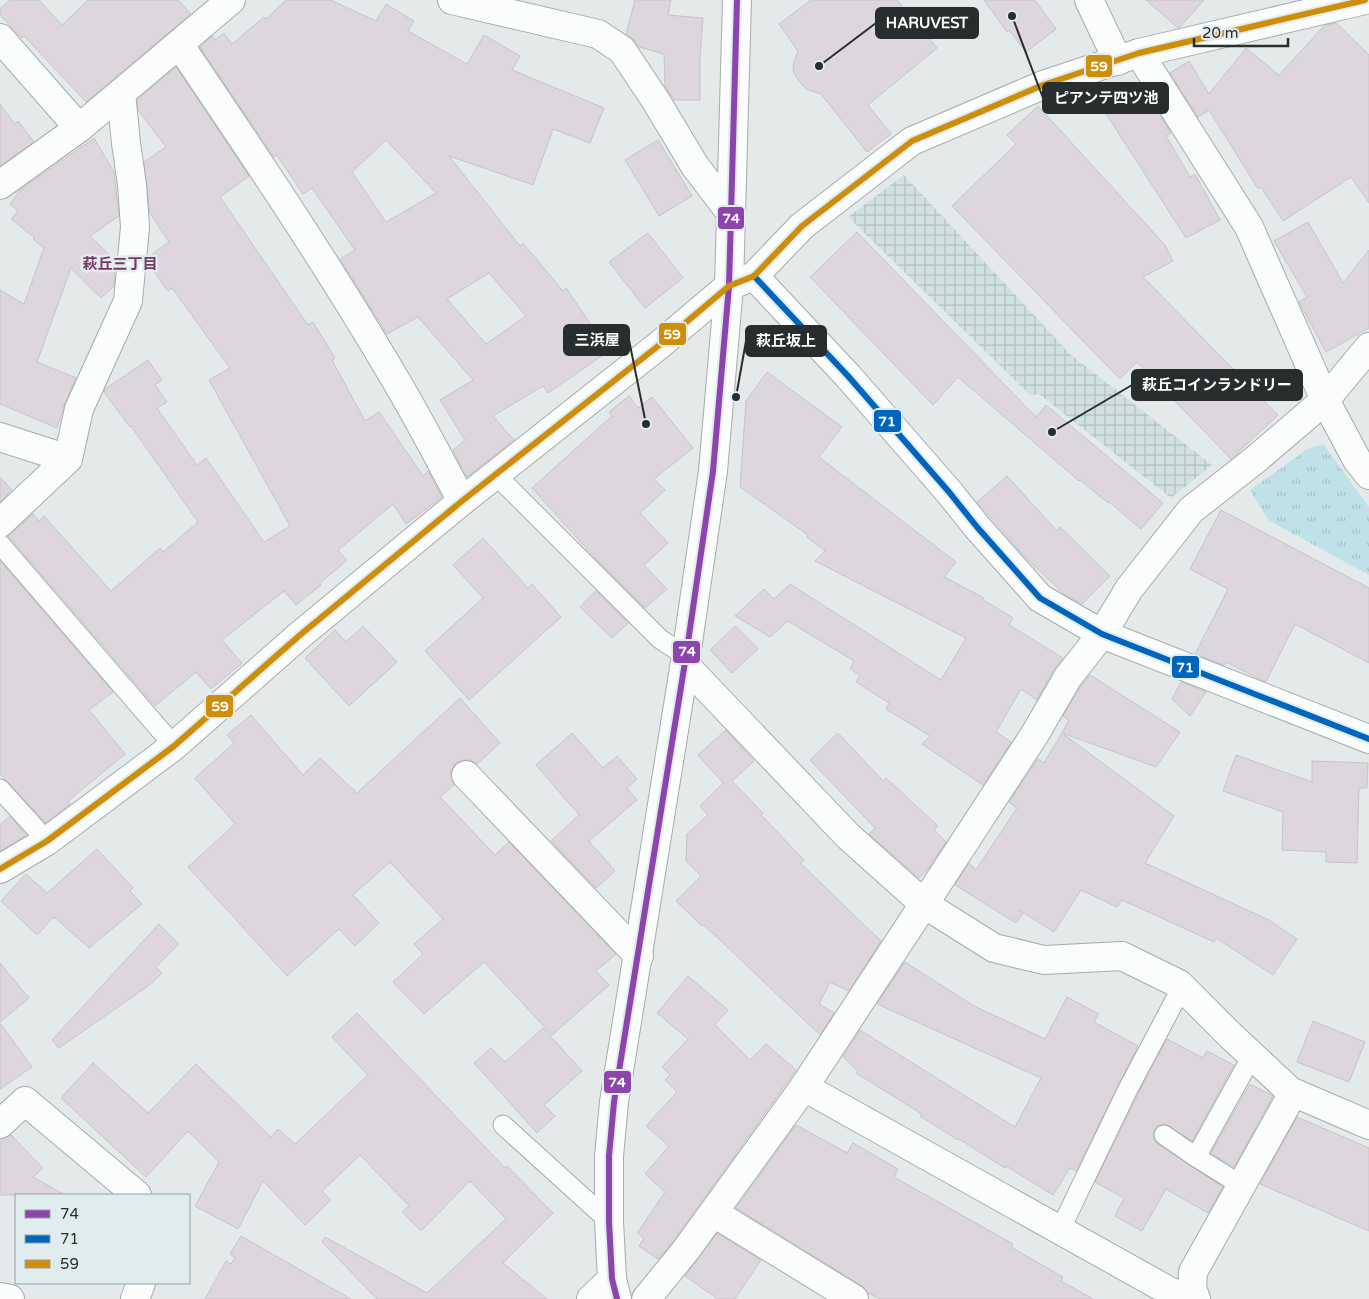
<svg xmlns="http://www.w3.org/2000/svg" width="1369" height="1299" font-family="'Varela Round','Noto Sans JP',sans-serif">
<defs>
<pattern id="industrial-grid" width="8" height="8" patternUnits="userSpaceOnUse" patternTransform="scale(1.25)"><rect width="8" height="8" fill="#d1e0e1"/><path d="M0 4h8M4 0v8" fill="none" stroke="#b3c0c1"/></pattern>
<pattern id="park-tufts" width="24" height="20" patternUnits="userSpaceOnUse" patternTransform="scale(1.25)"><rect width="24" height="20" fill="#bee2e8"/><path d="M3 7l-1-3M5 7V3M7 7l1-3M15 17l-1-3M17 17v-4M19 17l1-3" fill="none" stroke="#a3c2c7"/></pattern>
</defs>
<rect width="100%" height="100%" fill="#e4eaea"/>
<!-- industrial -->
<path fill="url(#industrial-grid)" d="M904 175 1071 355 1212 465 1171 498 1039 394 1030 395 848 217Z"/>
<!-- park -->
<path fill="url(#park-tufts)" d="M1323 444 1369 507V575L1268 520 1250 490 1306 450Z"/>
<!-- building -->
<g fill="#ddd6dd" stroke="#c4c5c6" fill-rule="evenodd">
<path d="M10 0H39L62 25 88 0H178L191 14 86 102 24 36 22 38 0 15V9Z"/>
<path d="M286 0H331L376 21 386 4 414 21 408 31 467 64 484 35 520 56 512 70 604 108 590 143 553 129 533 185 449 156 520 246 523 243 563 291 566 288 609 351 548 393 543 386 493 416 514 440 467 477 453 450 465 440 440 400 473 380 418 317 387 334 340 259 355 250 312 188 303 194 277 155 274 157 200 47 212 36 215 40 224 33 232 44 264 17 266 19ZM386 140 436 193 386 222 352 172ZM489 273 526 316 486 344 447 299Z"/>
<path d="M635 0H671L668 15 703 18 700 58V100H674L665 86 664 54 639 47 635 41 626 34Z"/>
<path d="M811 0H897L937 48 868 105 891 134 867 152 821 94 806 89 796 77 793 70 794 62 798 51 779 24Z"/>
<path d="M984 0H1035L1056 29 1026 52 1009 30 1007 32Z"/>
<path d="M1146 0H1204L1180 27 1178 28Z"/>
<path d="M1336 23 1369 55V203L1351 177 1283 221 1261 187 1258 189 1209 110 1198 117 1170 73 1189 61 1209 94 1246 48 1279 75 1325 25Z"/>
<path d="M176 67 249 176 220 197 308 325 313 322 335 358 332 360 365 421 379 412 423 476 428 471 442 497 406 524 393 504 338 550 347 560 319 584 321 585 296 605 284 591 222 640 242 663 211 689 196 672 155 706 8 536 33 514 39 521 44 516 111 591 160 548 163 552 198 522 131 426 130 427 104 392 105 389 148 360 162 380 155 385 167 402 157 408 197 465 206 458 264 542 290 526 209 380 230 368 172 288 168 291 147 262 148 257 169 242 150 213 144 162 166 147 138 110 137 100Z"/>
<path d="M1143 89 1171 133 1166 136 1190 177 1195 174 1220 220 1186 238 1103 109 1128 93 1130 97Z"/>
<path d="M0 104 15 124 18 121 34 142 0 166Z"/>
<path d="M1038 106 1165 245 1173 261 1143 277 1278 415 1231 459 1137 362 1120 379 952 206 1016 144 1007 135Z"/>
<path d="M94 138 114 172 119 216 90 236 116 261 114 286 101 298 71 268 37 362 76 378 65 403 57 428 0 404V290L24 304 44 248 33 239 35 238 11 219 18 211 10 204 20 190Z"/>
<path d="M658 140 692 196 659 216 625 160Z"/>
<path d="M1308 222 1343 283 1369 250V328L1326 352 1299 302 1307 297 1274 241Z"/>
<path d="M857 232 1036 417 1046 405 1163 503 1141 529 1109 502 1108 503 1080 480 1079 481 958 377 933 405 810 277Z"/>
<path d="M648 233 683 278 645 308 609 262Z"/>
<path d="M767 372 842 427 819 457 956 562 944 577 984 598 983 600 1013 618 1009 625 1063 658 1054 669 1037 700 1021 689 996 732 1011 742 983 785 922 744 930 736 886 709 889 703 856 682 860 675 850 669 854 661 788 621 770 637 735 616 764 589 774 599 790 584 941 680 966 638 815 561 825 551 807 537 808 535 740 487 746 401Z"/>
<path d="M629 396 638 408 652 397 693 448 654 479 665 490 640 513 668 543 644 565 667 589 645 608 597 560 532 488 612 416 609 412Z"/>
<path d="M1007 476 1057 531 1060 527 1110 576 1082 604 1064 594 1026 558 977 502Z"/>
<path d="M0 477 12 490 0 502Z"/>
<path d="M1221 510 1369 588V663L1295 624 1266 682 1226 662 1224 665 1195 654 1228 589 1190 569Z"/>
<path d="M483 538 528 588 532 584 561 617 469 700 425 651 483 598 453 565Z"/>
<path d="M0 561 113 692 89 710 125 754 68 801 70 804 46 823 0 774Z"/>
<path d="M596 591 628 623 612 638 580 607Z"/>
<path d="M363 626 397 662 349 706 305 658 335 630 346 642Z"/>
<path d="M735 626 758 649 732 673 710 650Z"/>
<path d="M1090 675 1180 732 1156 767 1062 733 1069 720 1063 716 1081 686Z"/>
<path d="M1181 682 1206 692 1190 716 1172 699Z"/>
<path d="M460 698 500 743 477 764 470 760H463L456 763 451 771V778L454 785 440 797 495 855 509 842 616 954 596 971 609 985 552 1035 484 962 424 1014 393 982 423 954 414 944 443 919 390 862 353 895 379 923 355 946 339 929 287 976 188 867 235 824 195 778 234 743 227 735 251 715 303 775 320 758 357 793Z"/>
<path d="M726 730 754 761 732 781 763 813 761 815 804 860 800 863 881 941 849 991 830 982 819 1004 834 1013 820 1035 704 925 702 926 676 901 701 876 686 861 687 834 708 815 700 806 723 783 698 755Z"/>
<path d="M572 733 603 768 617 756 637 779 627 788 637 800 589 841 615 871 596 888 551 841 579 815 536 765Z"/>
<path d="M838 733 883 781 886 778 938 826 934 830 946 842 928 869 919 878 869 834 875 828 810 760Z"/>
<path d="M1062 733 1174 816 1145 863 1269 920 1297 939 1273 975 1216 938 1214 942 1122 900 1117 907 1081 890 1054 932 1019 910 1023 913 1016 923 955 885 969 863 976 870 1017 808 1009 802 1038 759 1044 763Z"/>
<path d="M1236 755 1312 782V761L1368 763 1367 788H1359L1357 863 1326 862V852L1282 850 1283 812 1223 791Z"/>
<path d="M10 816 26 835 0 851V825Z"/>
<path d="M97 849 133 888 130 891 142 904 89 948 54 917 37 935 1 901 26 874 47 893Z"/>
<path d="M159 924 179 944 156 967 162 973 151 984 59 1048 52 1040Z"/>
<path d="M905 962 974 1006 1045 1039 1067 997 1099 1014 1094 1022 1138 1046 1076 1171 1070 1168 1053 1195 1006 1166 1005 1168 959 1139 958 1140 920 1116 922 1114 856 1073 858 1071 843 1057 860 1030 1015 1127 1041 1078 877 1004Z"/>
<path d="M0 963 29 998 0 1022Z"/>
<path d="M688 976 728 1010 715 1025 750 1060 766 1044 796 1070 674 1240 658 1259 639 1246 644 1238 637 1233 665 1192 645 1174 669 1146 646 1126 677 1092 665 1080 670 1075 662 1067 688 1039 657 1013Z"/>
<path d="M357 1013 505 1168 507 1166 553 1213 503 1263 547 1299H377L322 1242 325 1237 427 1293 506 1219 470 1181 421 1231 402 1212 409 1206 360 1155 322 1191 331 1200 305 1225 263 1181 238 1229 195 1206 219 1162 188 1131 146 1177 61 1098 93 1063 148 1113 196 1064 271 1137 278 1129 295 1144 368 1075 332 1037Z"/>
<path d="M1313 1021 1365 1042 1349 1082 1297 1062Z"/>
<path d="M0 1023 32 1067 0 1089Z"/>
<path d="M543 1028 582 1071 544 1105 555 1116 537 1133 474 1063 491 1048 505 1062Z"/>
<path d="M1167 1039 1203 1058 1207 1051 1234 1065 1192 1141 1165 1124 1159 1125 1155 1128 1153 1134 1154 1139 1158 1144 1223 1187 1208 1213 1166 1189 1142 1231 1115 1216 1124 1198 1095 1182 1138 1094Z"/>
<path d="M1250 1084 1273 1096 1234 1167 1211 1153Z"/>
<path d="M1297 1117 1369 1148V1231L1260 1184Z"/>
<path d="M796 1125 847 1153 853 1143 898 1169 894 1177 1013 1244 1011 1247 1063 1277 1061 1281 1093 1299H880L868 1293 862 1286 736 1208Z"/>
<path d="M11 1135 43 1168 33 1177 65 1195H0V1139Z"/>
<path d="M717 1233 761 1260 735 1299H718L685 1276Z"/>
<path d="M241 1236 351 1299H205L226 1261 231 1264 235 1258 230 1254Z"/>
</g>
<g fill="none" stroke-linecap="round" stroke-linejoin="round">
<!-- lane casing -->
<g stroke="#a6abab" stroke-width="21">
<g id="lane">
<path d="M496 475 660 639 686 656"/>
<path d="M0 544 174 746"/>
<path d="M0 789 47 841"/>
<path d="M503 1125 609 1221"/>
<path d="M1164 1135 1196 1157 1241 1185"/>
<path d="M1196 1157 1252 1056"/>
<path d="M1060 1230 1128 1089 1182 987"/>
</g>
</g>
<!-- street casing -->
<g stroke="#a6abab" stroke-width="30">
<g id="street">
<path d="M452 0 598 34 622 50 656 101 695 166 730 212"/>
<path d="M1089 0 1118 61"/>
<path d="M0 38 79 128"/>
<path d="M179 44C256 158 333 272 402 391 423 427 442 464 462 501"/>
<path d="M1139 53 1249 227 1325 400 1357 460 1369 475"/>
<path d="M0 185 79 128 121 93"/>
<path d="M754 276 848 376 949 492 977 527 1040 598 1102 634 1369 739"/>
<path d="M1369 347 1325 400 1255 460 1191 510 1129 589 1102 634 1068 677 1035 734 924 904 994 948 1044 960 1122 956 1179 984 1230 1035 1290 1091 1369 1125"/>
<path d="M0 437 68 459 0 523"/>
<path d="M68 459 79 409 128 301 135 227 132 185 126 143 121 93 231 0"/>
<path d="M466 775 639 956"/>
<path d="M0 869 47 841 174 746 300 635 462 501 658 346 729 286 754 276 802 226 912 141 1043 85 1139 53 1365 0"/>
<path d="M804 1087 1169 1291 1189 1299"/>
<path d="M0 1124 25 1101 137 1195"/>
<path d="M714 1213 854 1299"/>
<path d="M0 1297 10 1299"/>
<path d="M135 1299 141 1283"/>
<path d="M591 1299 612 1279"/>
<path d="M646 1299 686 1250 804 1087 924 904 848 836 685 665"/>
<path d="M1196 1299 1192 1288 1193 1272 1293 1093"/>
</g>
</g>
<!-- secondary casing -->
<g stroke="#a6abab" stroke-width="30">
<path id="secondary" d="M617 1299 612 1279 609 1221V1156L614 1102 686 656 713 471 729 286 737 0"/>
</g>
<!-- lane -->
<use href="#lane" stroke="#fbfcfc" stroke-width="19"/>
<!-- street -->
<use href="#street" stroke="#fbfcfc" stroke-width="28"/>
<!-- secondary -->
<use href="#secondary" stroke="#fbfcfc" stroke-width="28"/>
<!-- bus-1 casing -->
<g stroke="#e0ecee" stroke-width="10">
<path id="bus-1" d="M617 1299 612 1279 609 1221V1156L614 1102 686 656 713 471 729 286 737 0"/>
</g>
<!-- bus-2 casing -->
<g stroke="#e0ecee" stroke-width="10">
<path id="bus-2" d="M754 276 848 376 949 492 977 527 1040 598 1102 634 1369 739"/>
</g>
<!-- bus-3 casing -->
<g stroke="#e0ecee" stroke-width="10">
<path id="bus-3" d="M0 869 47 841 174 746 300 635 462 501 658 346 729 286 754 276 802 226 912 141 1043 85 1139 53 1365 0"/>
</g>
<!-- bus-1 -->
<use href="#bus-1" stroke="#8e44ad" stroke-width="6"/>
<!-- bus-2 -->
<use href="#bus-2" stroke="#0065bd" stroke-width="6"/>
<!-- bus-3 -->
<use href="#bus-3" stroke="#ce8e09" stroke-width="6"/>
</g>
<g text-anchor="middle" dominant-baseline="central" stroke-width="5" stroke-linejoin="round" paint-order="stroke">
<!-- neighbourhood labels -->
<g font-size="15" font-weight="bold" fill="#763a64" stroke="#e0ecee">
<text x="120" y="264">萩丘三丁目</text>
</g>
</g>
<!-- callouts -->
<path fill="none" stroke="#282d2e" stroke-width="2" d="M819 66L876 23M1012 16L1043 98M646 424L629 340M736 397L746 341M1052 432L1132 385"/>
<g fill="#282d2e" stroke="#e0ecee" stroke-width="2">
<circle cx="819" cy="66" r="5"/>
<circle cx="1012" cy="16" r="5"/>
<circle cx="646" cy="424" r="5"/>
<circle cx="736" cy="397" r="5"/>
<circle cx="1052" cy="432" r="5"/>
</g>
<g fill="#282d2e" stroke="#282d2e" stroke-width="2">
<rect x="876" y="8" width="102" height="30" rx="5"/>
<rect x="1043" y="83" width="125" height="30" rx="5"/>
<rect x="564" y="325" width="65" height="30" rx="5"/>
<rect x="746" y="326" width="80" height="30" rx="5"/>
<rect x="1132" y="370" width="170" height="30" rx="5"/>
</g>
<g font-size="15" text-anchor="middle" font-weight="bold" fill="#fff">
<text x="927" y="28">HARUVEST</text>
<text x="1106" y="103">ピアンテ四ツ池</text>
<text x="597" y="345">三浜屋</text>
<text x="786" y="346">萩丘坂上</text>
<text x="1217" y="390">萩丘コインランドリー</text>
</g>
<g stroke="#e0ecee" stroke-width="2">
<rect x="1085" y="54" width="28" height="24" rx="5" fill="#ce8e09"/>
<rect x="717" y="206" width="28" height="24" rx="5" fill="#8e44ad"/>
<rect x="658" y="322" width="29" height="24" rx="5" fill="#ce8e09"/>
<rect x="873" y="409" width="29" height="24" rx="5" fill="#0065bd"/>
<rect x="672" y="640" width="29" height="24" rx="5" fill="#8e44ad"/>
<rect x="1171" y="655" width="29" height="24" rx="5" fill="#0065bd"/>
<rect x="205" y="694" width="29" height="24" rx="5" fill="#ce8e09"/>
<rect x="603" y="1070" width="29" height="24" rx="5" fill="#8e44ad"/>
</g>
<g font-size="14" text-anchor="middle" font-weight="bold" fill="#fff">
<text x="1099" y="71">59</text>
<text x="731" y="223">74</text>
<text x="672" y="339">59</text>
<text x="887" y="426">71</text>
<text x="687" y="656">74</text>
<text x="1185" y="672">71</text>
<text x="220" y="711">59</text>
<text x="617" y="1087">74</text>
</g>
<!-- legend -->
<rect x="15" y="1194" width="175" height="90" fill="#e0ecee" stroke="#96a0a1"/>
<rect x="25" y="1210" width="25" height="8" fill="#8e44ad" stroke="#96a0a1"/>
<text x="60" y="1219" font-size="15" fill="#282d2e">74</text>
<rect x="25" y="1235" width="25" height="8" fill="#0065bd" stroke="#96a0a1"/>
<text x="60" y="1244" font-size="15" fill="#282d2e">71</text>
<rect x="25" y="1260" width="25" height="8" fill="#ce8e09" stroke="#96a0a1"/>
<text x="60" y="1269" font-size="15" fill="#282d2e">59</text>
<!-- scale -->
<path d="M1194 38v8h94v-8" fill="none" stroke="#282d2e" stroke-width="2.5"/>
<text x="1202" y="38" font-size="15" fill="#282d2e" stroke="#e0ecee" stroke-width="4" paint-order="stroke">20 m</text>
</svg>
